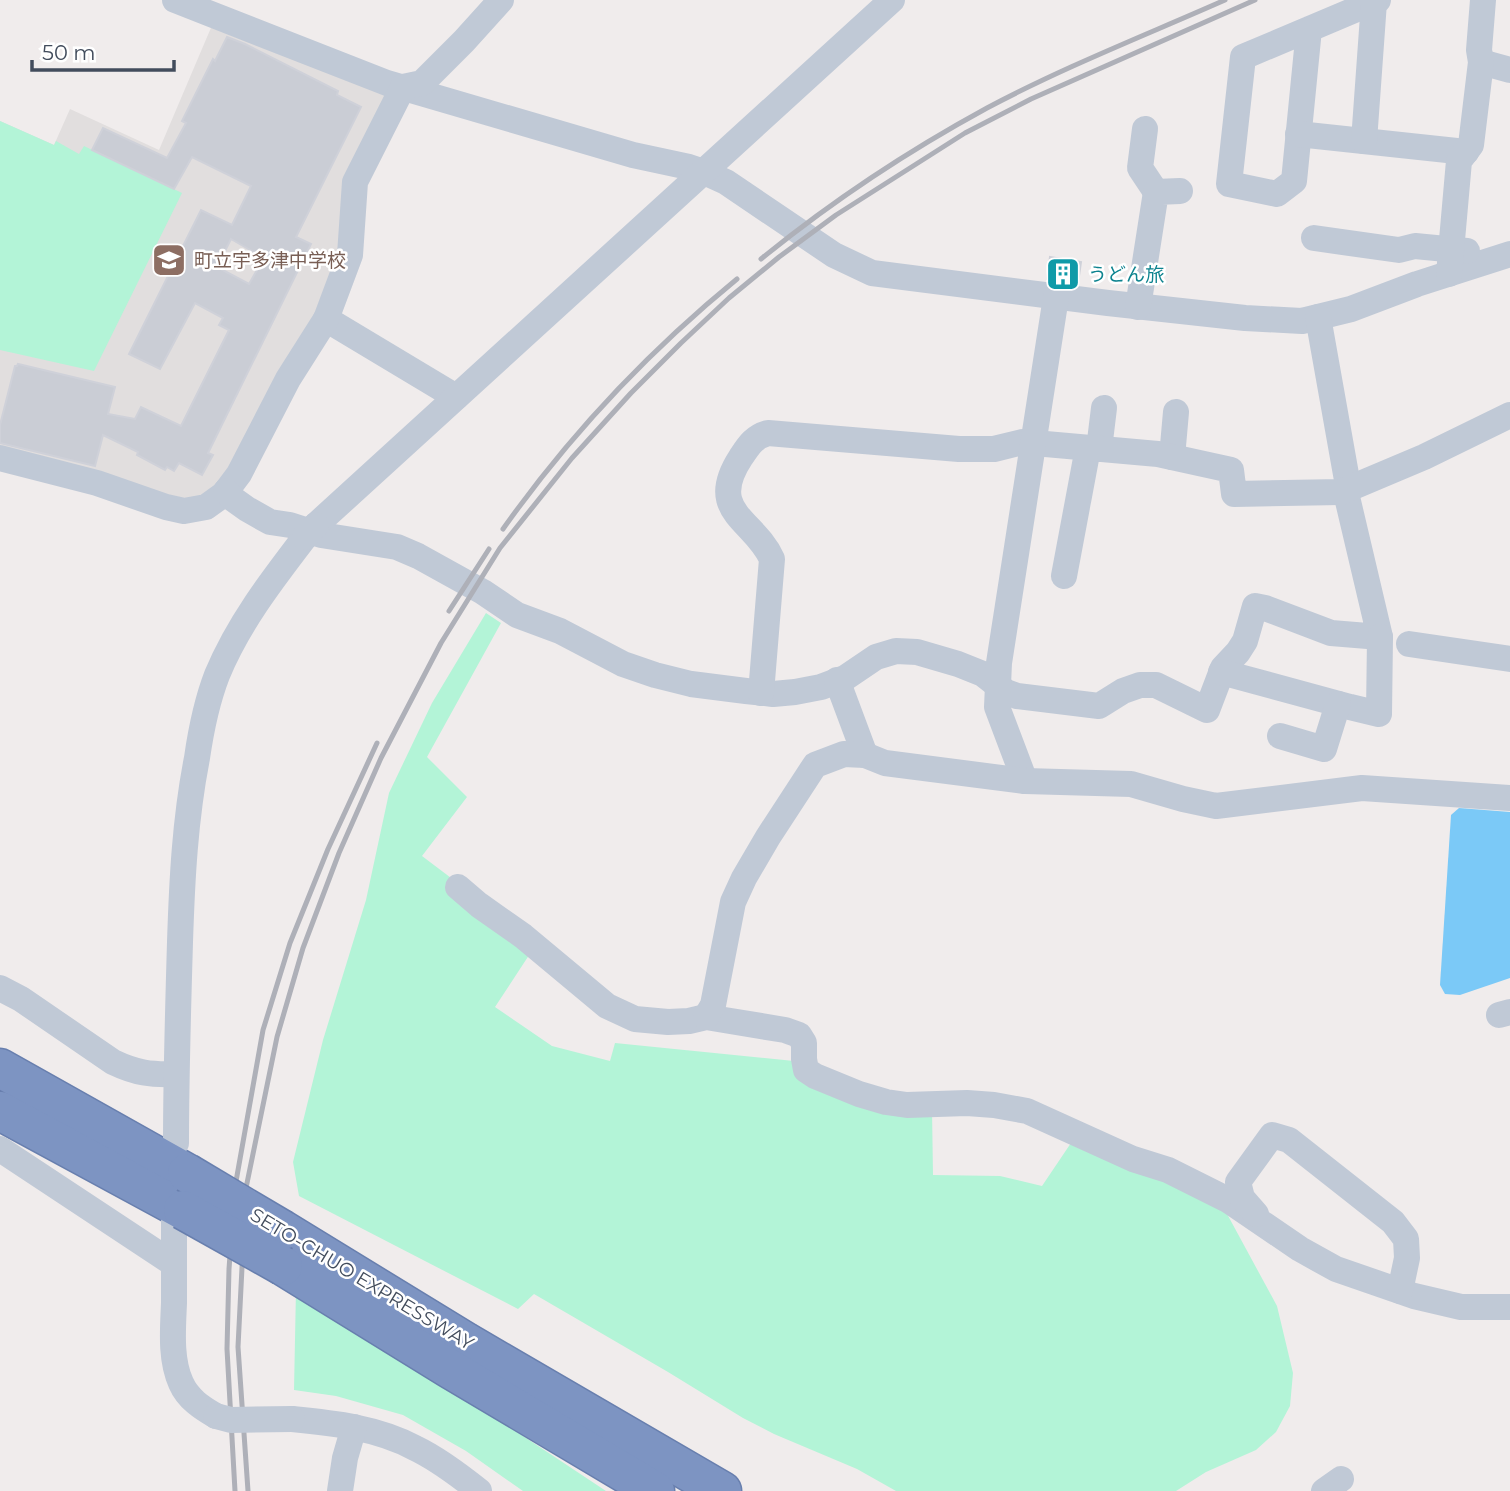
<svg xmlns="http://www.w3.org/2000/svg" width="1510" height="1491" font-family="Montserrat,'Noto Sans JP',sans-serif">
<rect width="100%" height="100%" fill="#f0ecec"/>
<!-- education -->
<path fill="#e1dede" d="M213 23 390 92 342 249 329 299 212 496 189 503 0 450V121L54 145 70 109 159 150Z"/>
<!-- green -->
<g fill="#b3f4d7">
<path d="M0 121 54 145 56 141 79 154 84 146 182 193 94 371 0 350Z"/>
<path d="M486 613 501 623 427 757 467 797 422 856 537 943 495 1007 552 1046 610 1061 615 1043 804 1062 932 1109 933 1175 1000 1176 1042 1186 1073 1140 1143 1169 1226 1212 1277 1306 1293 1373 1290 1406 1276 1432 1256 1450 1206 1472 1176 1491H896L857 1469 774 1434 743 1418 668 1372 534 1294 518 1309 299 1196 293 1162 323 1040 366 900 389 793 432 703Z"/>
<path d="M296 1289 451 1388 606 1491H523L466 1451 403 1415 336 1396 294 1390Z"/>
</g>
<!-- water -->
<path fill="#7bc9f7" d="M1459 808 1510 812V978L1460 995 1445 994 1440 985 1451 815Z"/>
<!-- building -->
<g fill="#cacdd5" stroke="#cfd1d9" stroke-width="2" fill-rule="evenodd">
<path d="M227 37 245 44 338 91 337 95 361 107 296 237 311 244 208 453 213 455 202 475 179 463 174 471 167 467 165 470 137 455 138 452 103 435 95 466 0 443V425L15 366H17L18 364 115 387 108 414 135 419 141 407 181 426 229 330 219 325 223 318 195 303 160 369 129 354 201 210 232 225 251 186 192 157 174 189 92 150 103 128 167 158 186 123 182 121 213 59 215 61ZM231 239 264 258 249 284 217 267Z"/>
<path d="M1050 257 1081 262 1078 283 1047 279Z"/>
</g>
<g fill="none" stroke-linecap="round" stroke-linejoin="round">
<!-- highway casing -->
<g stroke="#687fae" stroke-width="41">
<g id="highway">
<path d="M0 1068 187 1173"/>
<path d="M0 1111 183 1210"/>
<path d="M283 1230 466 1342 722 1491"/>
<path d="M283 1266 450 1369 655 1491"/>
</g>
</g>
<!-- minor -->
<g stroke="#c0c9d6" stroke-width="26">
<path d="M175 0 387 83 633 155 689 167 704 172 726 182 834 255 872 273 1108 303 1245 318 1302 321 1351 309 1417 284 1510 254"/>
<path d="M1309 29 1294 181 1277 194 1229 184 1243 57 1378 0"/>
<path d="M1481 62 1510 70"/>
<path d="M1145 129 1140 168 1156 192"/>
<path d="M1298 134 1466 152"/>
<path d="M1364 141 1374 2"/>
<path d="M1314 238 1399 250 1415 246 1467 251"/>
<path d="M1449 274 1459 161 1471 145 1481 62 1479 50 1483 0"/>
<path d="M1138 307 1156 192 1180 191"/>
<path d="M326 319 456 397"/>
<path d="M1099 449 1104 408"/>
<path d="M1172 457 1176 412"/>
<path d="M0 458 97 483 166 507 184 511 206 507 224 494 239 474 288 379 326 319 350 255 355 182 403 87 422 83 464 41 501 0"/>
<path d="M226 491 233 499 247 509 270 522 290 525 321 535 397 547 418 556 483 592 517 615 560 631 623 664 655 675 691 684 746 691 773 694 795 692 821 687 845 678 876 657 896 651 917 652 958 664 983 674 1006 692 1017 696 1099 706 1123 691 1140 685H1156L1207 710 1223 668 1238 652 1245 641 1255 606 1265 608 1331 633 1380 637 1347 497V480L1318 317"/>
<path d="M316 525 892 0"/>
<path d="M1064 576 1088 448"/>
<path d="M1409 644 1510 659"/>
<path d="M1221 672 1350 707 1379 714 1380 637"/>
<path d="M837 680 865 755"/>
<path d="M761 693 772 559C754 519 705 512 741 457 749 445 754 437 768 433L959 449H994L1023 442 1158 454 1231 470 1234 494 1341 492 1424 457 1510 415"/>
<path d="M1280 736 1324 749 1338 704"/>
<path d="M1025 781 997 707 999 663 1056 297"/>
<path d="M458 887 479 905 523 936 607 1006 635 1019 668 1022 689 1021 706 1017 785 1030 799 1035 804 1043V1059L806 1070 815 1076 859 1094 886 1102 907 1105 967 1103 994 1105 1027 1111 1133 1159 1168 1170 1228 1200 1300 1249 1336 1269 1414 1296 1461 1307H1510"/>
<path d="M0 988 21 999 113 1062C136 1073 151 1075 176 1074"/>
<path d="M1499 1015 1510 1012"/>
<path d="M706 1017 713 1005 733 902 744 878 768 837 815 765 844 754 865 755 885 763 1025 781 1131 784 1183 799 1216 806 1362 788 1510 798"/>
<path d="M176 1143C176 1076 178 1009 180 942 182 880 185 819 197 758 201 730 207 701 217 675 238 624 272 580 305 537"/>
<path d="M0 1149 174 1264"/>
<path d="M1256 1214 1242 1198 1238 1182 1272 1135 1289 1140 1393 1222 1406 1239 1407 1258 1400 1291"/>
<path d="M174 1221C174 1248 174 1275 174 1303 173 1328 170 1359 181 1383 188 1399 202 1408 216 1416"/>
<path d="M292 1419C334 1423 378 1428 415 1448 438 1459 459 1475 479 1491"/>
<path d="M340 1491 345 1458 354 1427"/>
<path d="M1324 1491 1341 1479"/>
</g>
<!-- highway -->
<use href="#highway" stroke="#7d94c2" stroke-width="38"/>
<!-- rail -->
<g stroke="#aeb0b8" stroke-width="5">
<path d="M761 259C831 202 908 151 987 108 1064 67 1146 35 1225 0"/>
<path d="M503 529C569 436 649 351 737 279"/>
<path d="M449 611 489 549"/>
<path d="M235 1491 227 1349 229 1269 235 1187 263 1030 290 943 328 849 377 743"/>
<path d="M248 1491 238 1347 246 1188 277 1037 303 948 339 853 381 758 441 643 500 548 572 458 631 393 681 343 729 298 779 257 836 215 965 133 1031 99 1255 0"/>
</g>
<!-- highway-bridge casing -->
<g stroke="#687fae" stroke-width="41" stroke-linecap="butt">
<g id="highway-bridge">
<path d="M187 1173 283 1230"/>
<path d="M183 1210 283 1266"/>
</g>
</g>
<!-- minor-bridge -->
<g stroke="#c0c9d6" stroke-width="26">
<path d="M305 537 316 525"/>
<path d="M216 1416 231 1420 292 1419"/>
</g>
<!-- highway-bridge -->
<use href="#highway-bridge" stroke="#7d94c2" stroke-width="38"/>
</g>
<!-- icons -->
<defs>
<g id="school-square" transform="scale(1.75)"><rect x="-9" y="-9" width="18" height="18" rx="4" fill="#8d6e63" stroke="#fff"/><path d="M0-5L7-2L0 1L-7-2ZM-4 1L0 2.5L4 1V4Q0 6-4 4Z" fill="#fff"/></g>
<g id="building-square" transform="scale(1.75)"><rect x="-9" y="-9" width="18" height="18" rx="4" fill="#0f9aa8" stroke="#fff"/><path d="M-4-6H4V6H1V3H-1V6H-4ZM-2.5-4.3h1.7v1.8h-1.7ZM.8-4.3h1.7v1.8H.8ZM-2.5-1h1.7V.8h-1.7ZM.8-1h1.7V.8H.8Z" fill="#fff"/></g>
</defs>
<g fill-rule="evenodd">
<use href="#school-square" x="169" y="260"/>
<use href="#building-square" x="1063" y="274"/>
</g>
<g text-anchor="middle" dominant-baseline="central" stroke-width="5" stroke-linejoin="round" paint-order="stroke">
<!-- education labels -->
<g font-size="19" fill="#785e54" stroke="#fff" text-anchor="start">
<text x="194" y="260">町立宇多津中学校</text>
</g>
<!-- culture labels -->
<g font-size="19" fill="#0d838f" stroke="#fff" text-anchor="start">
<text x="1088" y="274">うどん旅</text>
</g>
<!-- street labels -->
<g font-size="19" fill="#424c5c" stroke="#fff">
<text transform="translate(362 1279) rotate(31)">SETO-CHUO EXPRESSWAY</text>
</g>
</g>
<!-- scale -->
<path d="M32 60v10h142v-10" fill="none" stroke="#424c5c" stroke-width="3.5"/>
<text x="42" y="60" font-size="21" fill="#424c5c" stroke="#ffffff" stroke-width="5" paint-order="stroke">50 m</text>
</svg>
